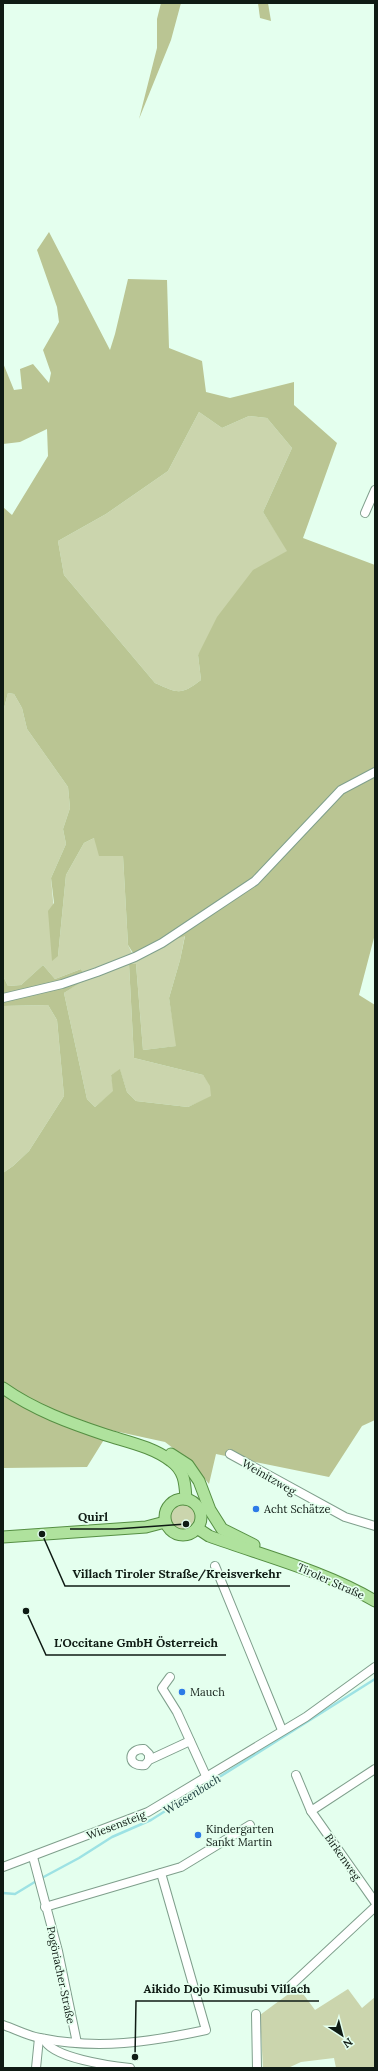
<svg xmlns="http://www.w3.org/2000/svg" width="378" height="2071" font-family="Lora,serif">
<rect width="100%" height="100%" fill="#e4ffee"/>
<!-- green -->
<g fill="#cbd5ad">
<path d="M199 412 222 428 249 416 267 418 292 448 263 512 288 551 271 561 198 655 201 680C180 696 178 693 155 683L64 575 58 541 106 514 168 471Z"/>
<path d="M8 693 14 694 22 708 27 729 68 787 70 808 63 829 66 844 51 878 58 956 66 875 84 843 94 838 123 856 128 945 132 953 185 935 180 960 169 998 177 1046 143 1050 136 964H129L134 1058 203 1075 211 1086V1097L188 1107 136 1101 127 1092 120 1070 111 1075 114 1091 95 1107 87 1099 64 993 85 979 81 969 55 979 43 965 21 985 8 986 3 976V712Z"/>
<path d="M48 1005 57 1020 64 1096 29 1151 13 1166 3 1173V1006Z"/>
<circle cx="182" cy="1517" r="15"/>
<path d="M298 1987 315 2010 348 1989 362 2008 375 1997V2068H336L334 2058 301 2062 288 2068H263L260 2015Z"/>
</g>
<!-- forest -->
<g fill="#bac593" fill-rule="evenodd">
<path d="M161 3H181L171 40 139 119 157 48V19Z"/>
<path d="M258 3H268L271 21 260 18Z"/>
<path d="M49 232 110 350 115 334 128 279 167 280 169 348 202 361 206 392 230 398 294 382V405L337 443 303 538 375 565V934L359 995 375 1005V1420L362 1426 329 1477 216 1454 209 1484 190 1461 165 1442 110 1430 87 1467 3 1468V1173L13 1166 29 1151 64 1096 57 1020 48 1005 3 1006V976L8 986 21 985 43 965 55 979 81 969 86 979 64 993 87 1099 95 1107 113 1091 111 1075 120 1069 127 1092 136 1101 188 1107 211 1096 210 1086 203 1075 134 1058 129 964H136L143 1050 176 1046 169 998 180 960 185 936 133 953 128 945 123 856H99L94 838 84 843 66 875 58 956 52 961 48 911 54 903 51 878 66 844 63 829 70 808 68 787 27 729 22 708 14 694 8 693 3 712V507L12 515 48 456 47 429 20 442 3 444V363L14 390 22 389 20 369 33 364 49 383 51 373 43 350 59 322 57 307 37 250ZM199 412 222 428 249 416 267 418 292 448 263 512 287 551 253 570 217 617 198 655 201 680C180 696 178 693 155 683L64 575 58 541 106 514 168 471Z"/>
</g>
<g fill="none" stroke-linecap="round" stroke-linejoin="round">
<!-- stream -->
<path stroke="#9de2e4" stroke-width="2.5" d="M3 1893 15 1894 38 1880 79 1858 112 1837 151 1820 375 1679"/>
<!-- minor casing -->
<g stroke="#7f9f8c" stroke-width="10">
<g id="minor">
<path d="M365 513 375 490"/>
<path d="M3 998 62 984 97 972 135 957 162 943 255 881 341 790 375 772"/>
<path d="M230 1454 345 1517 375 1526"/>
<path d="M215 1566 282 1730"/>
<path d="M170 1677 162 1688 177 1712 207 1778"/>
<path d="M149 1760V1754L144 1749C127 1748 127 1768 145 1765L149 1760 190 1741"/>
<path d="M375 1769 311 1811 375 1902"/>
<path d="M296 1775 311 1811"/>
<path d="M33 1857 58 1951 77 2043"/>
<path d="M3 1867 148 1812 306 1717 375 1667"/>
<path d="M45 1907 181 1867 250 1825"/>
<path d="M287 1989 375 1907"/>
<path d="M256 2014 257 2068"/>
<path d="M3 2025C15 2029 28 2036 40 2038 98 2050 150 2042 206 2030L161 1873"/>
<path d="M44 2039C51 2058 111 2066 130 2068"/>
<path d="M36 2068 39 2038"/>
</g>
</g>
<!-- major casing -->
<g stroke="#558f43" stroke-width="13">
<g id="major">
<path d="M3 1388C34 1410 70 1423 106 1435 128 1442 153 1447 171 1461 185 1471 185 1484 186 1499"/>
<path d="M171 1454 188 1465 199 1481 210 1510 222 1529 254 1545"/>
<circle cx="183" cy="1517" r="18"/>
<path d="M197 1528 209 1536C264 1556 324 1571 375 1601"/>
<path d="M3 1537 146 1527 165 1522"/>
</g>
</g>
<!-- minor -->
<use href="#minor" stroke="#fff" stroke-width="8"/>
<!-- major -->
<use href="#major" stroke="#afe29d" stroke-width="11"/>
</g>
<!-- markers -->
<g fill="#2d7be7" stroke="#e4ffee" stroke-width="1.5">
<circle cx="256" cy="1509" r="4"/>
<circle cx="182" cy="1692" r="4"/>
<circle cx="198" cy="1835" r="4"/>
</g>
<g text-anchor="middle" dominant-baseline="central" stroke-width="3.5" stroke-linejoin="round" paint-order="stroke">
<!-- street labels -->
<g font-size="11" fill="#0f1b14" stroke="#e4ffee">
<text transform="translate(269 1477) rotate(30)">Weinitzweg</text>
<text transform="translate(331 1581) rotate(24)">Tiroler Straße</text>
<text transform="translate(116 1825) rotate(-21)">Wiesensteig</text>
<text transform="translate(343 1857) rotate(55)">Birkenweg</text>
<text transform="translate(61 1975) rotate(78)">Pogöriacher Straße</text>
</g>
<!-- poi labels -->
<g font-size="11" fill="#0f1b14" stroke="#e4ffee" text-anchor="start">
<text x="264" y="1509">Acht Schätze</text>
<text x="190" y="1692">Mauch</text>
<text x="206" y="1829">Kindergarten<tspan x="206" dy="13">Sankt Martin</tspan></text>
</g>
<!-- water labels -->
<g font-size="12" font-style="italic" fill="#183a3b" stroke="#e4ffee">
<text transform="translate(192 1794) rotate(-32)">Wiesenbach</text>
</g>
</g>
<!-- callouts -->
<path fill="none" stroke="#0f1b14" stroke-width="1.5" d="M186 1524L116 1529H70M42 1534L65 1586H290M26 1611L46 1655H226M135 2057L136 2001H319"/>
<g fill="#0f1b14" stroke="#e4ffee" stroke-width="1.5">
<circle cx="186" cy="1524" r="4"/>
<circle cx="42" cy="1534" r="4"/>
<circle cx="26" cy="1611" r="4"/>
<circle cx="135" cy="2057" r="4"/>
</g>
<g font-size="12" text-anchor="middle" font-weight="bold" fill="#0f1b14" stroke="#e4ffee" stroke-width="3.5" stroke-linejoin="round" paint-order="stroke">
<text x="93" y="1521">Quirl</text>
<text x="177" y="1578">Villach Tiroler Straße/Kreisverkehr</text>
<text x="136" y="1647">L'Occitane GmbH Österreich</text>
<text x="227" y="1993">Aikido Dojo Kimusubi Villach</text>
</g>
<!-- border -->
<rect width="378" height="2071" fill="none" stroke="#0f1b14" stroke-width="8"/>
<!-- north arrow -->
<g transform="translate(342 2035) rotate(144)" stroke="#e4ffee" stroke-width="3" paint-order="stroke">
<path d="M0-3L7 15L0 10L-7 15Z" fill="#0f1b14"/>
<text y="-6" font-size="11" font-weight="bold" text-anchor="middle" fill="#0f1b14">N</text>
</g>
</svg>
